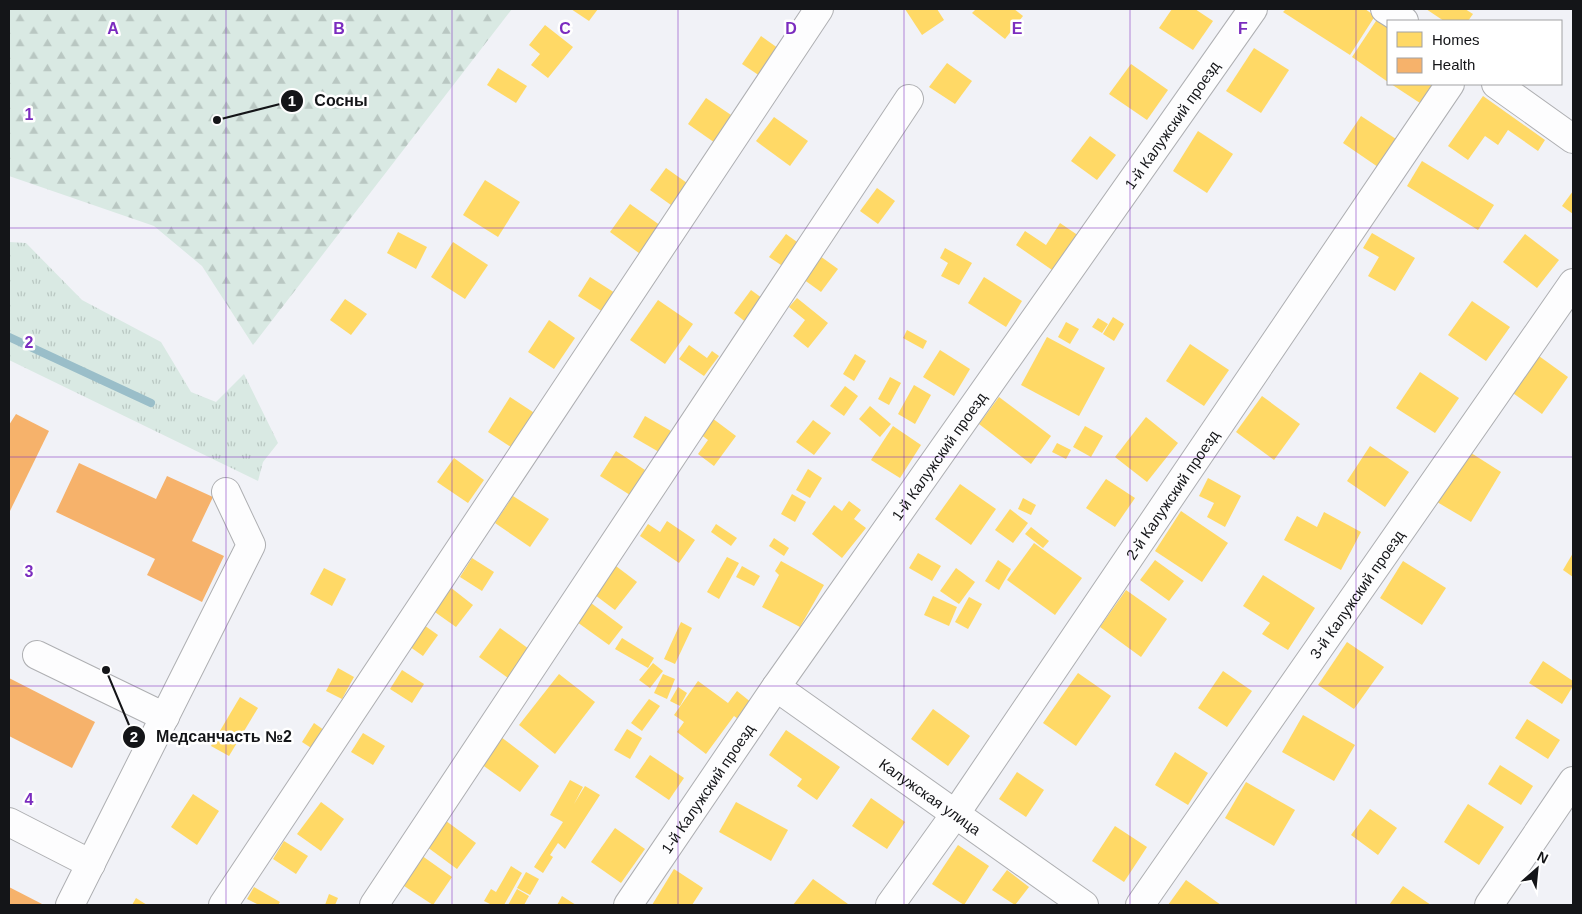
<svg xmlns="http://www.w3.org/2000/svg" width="1582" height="914" font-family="Helvetica,sans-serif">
<defs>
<pattern id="grass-tufts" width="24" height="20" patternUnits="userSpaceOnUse" patternTransform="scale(1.25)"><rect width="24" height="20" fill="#d9e9e3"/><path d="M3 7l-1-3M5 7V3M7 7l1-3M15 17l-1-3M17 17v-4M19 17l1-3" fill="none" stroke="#b9c7c2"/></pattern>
<pattern id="forest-firs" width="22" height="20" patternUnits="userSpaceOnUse" patternTransform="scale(1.25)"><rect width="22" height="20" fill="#d9e9e3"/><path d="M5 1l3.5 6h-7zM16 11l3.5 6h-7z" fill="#b9c7c2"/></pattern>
</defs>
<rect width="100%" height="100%" fill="#f1f2f7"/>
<!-- grass -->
<path fill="url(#grass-tufts)" d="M9 242 26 243 82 300 161 342 191 392 216 402 244 374 278 443 263 462 258 481 9 360Z"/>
<!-- forest -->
<path fill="url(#forest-firs)" d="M9 9H512L253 345 202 266 154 226 9 176Z"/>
<!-- homes -->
<g fill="#ffd966">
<path d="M571 9H598L589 21Z"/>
<path d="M905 9H937L944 20 922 35Z"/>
<path d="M976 9H1014L1023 16 1005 39 972 13Z"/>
<path d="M1172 9H1195L1213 21 1193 50 1159 28Z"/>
<path d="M1286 9H1365L1375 16 1350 55 1283 12Z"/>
<path d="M1426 9H1465L1473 14 1468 21H1444Z"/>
<path d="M1378 18 1388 25V82L1352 57Z"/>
<path d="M545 25 573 47 548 78 531 65 540 54 529 45Z"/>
<path d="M761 36 782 51 763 78 742 64Z"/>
<path d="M1254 48 1289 70 1261 113 1226 91Z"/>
<path d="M947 63 972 81 955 104 929 87Z"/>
<path d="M1131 64 1168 90 1147 120 1109 94Z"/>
<path d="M498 68 527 86 516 103 487 85Z"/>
<path d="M1391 84H1437L1423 105Z"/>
<path d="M1483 96 1545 140 1538 151 1508 130 1498 145 1485 136 1468 160 1448 146Z"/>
<path d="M706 98 737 119 718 145 688 124Z"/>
<path d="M1361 116 1396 139 1378 167 1343 143Z"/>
<path d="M774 117 808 141 790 166 756 141Z"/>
<path d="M1198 131 1233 154 1207 193 1173 171Z"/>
<path d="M1090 136 1116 155 1097 180 1071 161Z"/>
<path d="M1422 161 1494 205 1478 230 1407 186Z"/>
<path d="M666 168 687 183 671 205 650 190Z"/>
<path d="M485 180 520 202 498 237 463 215Z"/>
<path d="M877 188 895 201 878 224 860 211Z"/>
<path d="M1573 191V214L1562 206Z"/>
<path d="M630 204 664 228 643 256 610 232Z"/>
<path d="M1060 223 1079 236 1055 272 1016 245 1025 231 1046 245Z"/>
<path d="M398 232 427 247 416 269 387 253Z"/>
<path d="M1372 233 1415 258 1395 291 1368 276 1379 257 1363 248Z"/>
<path d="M786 234 804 247 787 269 769 257Z"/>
<path d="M1525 234 1559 260 1537 288 1503 262Z"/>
<path d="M453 242 488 265 465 299 431 277Z"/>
<path d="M945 248 972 263 959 285 941 276 948 263 940 258Z"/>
<path d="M820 256 838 269 821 292 803 279Z"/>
<path d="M590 277 615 293 603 312 578 296Z"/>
<path d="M984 277 1022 301 1006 327 968 303Z"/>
<path d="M751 290 769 303 751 326 734 313Z"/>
<path d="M797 298 828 323 808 348 793 336 805 320 789 307Z"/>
<path d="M345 299 367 314 351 335 330 320Z"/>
<path d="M658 300 693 324 665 364 630 340Z"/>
<path d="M1472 301 1510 327 1486 361 1448 335Z"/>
<path d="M1113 317 1124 324 1114 341 1103 334Z"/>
<path d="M1098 318 1108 324 1102 333 1092 327Z"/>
<path d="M549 320 575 338 554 369 528 352Z"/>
<path d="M1066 322 1079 329 1070 344 1058 337Z"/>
<path d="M907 330 927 341 923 349 903 338Z"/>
<path d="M1047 337 1105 368 1079 416 1021 385Z"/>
<path d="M1190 344 1229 370 1204 406 1166 381Z"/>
<path d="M689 345 707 358 712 351 719 356 704 376 679 359Z"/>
<path d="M940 350 970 369 954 396 923 377Z"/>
<path d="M1532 351 1568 377 1542 414 1506 388Z"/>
<path d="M855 354 866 361 854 381 843 374Z"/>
<path d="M1420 372 1459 398 1435 433 1396 408Z"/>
<path d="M890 377 901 383 889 405 878 399Z"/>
<path d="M914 385 931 395 915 424 898 414Z"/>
<path d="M845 386 858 396 844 416 830 406Z"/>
<path d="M1262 396 1300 424 1274 460 1236 432Z"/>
<path d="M510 397 539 416 517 451 488 432Z"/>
<path d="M999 397 1051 436 1031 464 979 424Z"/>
<path d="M870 406 891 424 880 437 859 419Z"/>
<path d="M645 416 671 431 659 452 633 437Z"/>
<path d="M1146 417 1178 443 1147 482 1115 457Z"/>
<path d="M712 418 736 436 714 466 698 454 708 440 700 434Z"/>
<path d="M813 420 831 433 814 455 796 442Z"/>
<path d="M893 426 921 445 900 478 871 460Z"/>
<path d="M1085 426 1103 436 1091 457 1073 447Z"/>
<path d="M1057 443 1071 450 1066 459 1052 452Z"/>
<path d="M1370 446 1409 472 1385 507 1347 481Z"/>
<path d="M616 451 645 470 630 495 600 476Z"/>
<path d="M1468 451 1501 472 1471 522 1437 502Z"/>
<path d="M454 458 484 480 468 503 437 482Z"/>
<path d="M808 469 822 478 810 498 796 490Z"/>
<path d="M1208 478 1241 496 1225 527 1207 517 1214 503 1199 496Z"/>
<path d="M1106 479 1135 498 1115 527 1086 508Z"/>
<path d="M960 484 996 509 971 545 935 519Z"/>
<path d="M792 494 806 502 795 522 781 514Z"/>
<path d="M513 496 549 519 530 547 495 523Z"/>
<path d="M1023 498 1036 505 1031 515 1018 509Z"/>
<path d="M849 501 861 510 854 519 866 528 842 558 812 534 834 505 842 511Z"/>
<path d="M1010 509 1028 523 1013 543 995 530Z"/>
<path d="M1181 511 1228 543 1202 582 1155 551Z"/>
<path d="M1324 512 1361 532 1341 570 1284 540 1297 516 1317 527Z"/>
<path d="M667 521 695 540 679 563 640 536 648 524 660 532Z"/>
<path d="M716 524 737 538 731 546 711 532Z"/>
<path d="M1031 527 1049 541 1043 548 1025 534Z"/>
<path d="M774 538 789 548 784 556 769 546Z"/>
<path d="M1034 543 1082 578 1055 615 1007 580Z"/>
<path d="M918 553 941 566 932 581 909 568Z"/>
<path d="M1573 553V577L1563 570Z"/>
<path d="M727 557 739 563 719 599 707 592Z"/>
<path d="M472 558 494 572 482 591 460 577Z"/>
<path d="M998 560 1011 569 999 590 985 581Z"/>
<path d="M1155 560 1184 581 1169 601 1140 580Z"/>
<path d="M781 561 824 585 800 627 762 607 779 575 775 571Z"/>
<path d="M1403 561 1446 588 1422 625 1380 598Z"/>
<path d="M612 563 637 582 615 610 591 592Z"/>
<path d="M742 566 760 576 754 586 736 577Z"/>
<path d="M324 568 346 579 332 606 310 594Z"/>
<path d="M956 568 975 582 959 604 940 591Z"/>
<path d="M1263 575 1315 608 1288 650 1262 634 1270 623 1243 606Z"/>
<path d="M450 587 473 605 456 627 432 610Z"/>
<path d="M1126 590 1167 619 1141 657 1100 627Z"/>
<path d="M933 596 957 607 949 626 924 615Z"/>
<path d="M969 597 982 604 968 629 955 622Z"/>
<path d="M591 603 623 627 609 645 577 622Z"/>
<path d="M681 622 692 628 675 664 664 659Z"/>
<path d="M421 623 438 635 423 656 406 644Z"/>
<path d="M500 628 529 649 508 678 479 657Z"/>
<path d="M622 638 654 658 648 668 615 649Z"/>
<path d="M1347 642 1384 667 1354 709 1318 685Z"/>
<path d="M1543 661 1573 681V686L1562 704 1529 683Z"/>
<path d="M653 663 663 671 650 688 639 680Z"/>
<path d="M338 668 354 677 342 699 326 691Z"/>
<path d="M402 670 424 684 412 703 390 689Z"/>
<path d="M1223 671 1252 691 1227 727 1198 708Z"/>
<path d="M1078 673 1111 696 1076 746 1043 723Z"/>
<path d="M559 674 595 702 555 754 519 725Z"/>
<path d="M663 674 675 679 667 699 654 693Z"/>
<path d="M698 681 728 703 737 691 757 707 745 724 734 716 706 754 677 732 684 722 674 715Z"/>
<path d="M678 687 687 693 680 706 670 701Z"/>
<path d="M240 697 258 708 229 756 211 746Z"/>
<path d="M649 699 660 706 642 731 631 723Z"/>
<path d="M933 709 970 736 948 766 911 739Z"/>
<path d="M1303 715 1355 745 1334 781 1282 752Z"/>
<path d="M1527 719 1560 740 1548 759 1515 738Z"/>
<path d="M314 723 331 735 319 753 302 742Z"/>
<path d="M627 729 642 738 630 759 614 750Z"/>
<path d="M786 730 840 767 817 800 797 786 802 779 769 755Z"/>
<path d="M363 733 385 746 373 765 351 752Z"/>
<path d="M501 737 539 766 520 792 481 764Z"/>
<path d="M1175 752 1208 773 1188 805 1155 785Z"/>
<path d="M650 755 684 778 669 800 635 777Z"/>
<path d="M1500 765 1533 786 1521 805 1488 784Z"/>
<path d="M1017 772 1044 790 1026 817 999 799Z"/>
<path d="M570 780 583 787 574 804 585 786 600 795 565 849 558 843 550 855 553 857 543 873 534 867 563 822 550 815Z"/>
<path d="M1246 782 1295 810 1274 846 1225 818Z"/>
<path d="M193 794 219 811 197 845 171 827Z"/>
<path d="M871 798 905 822 887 849 852 826Z"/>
<path d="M321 802 344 819 321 851 297 834Z"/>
<path d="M736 802 788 830 771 861 719 832Z"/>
<path d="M1468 804 1504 827 1479 865 1444 842Z"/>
<path d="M1370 809 1397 828 1378 855 1351 835Z"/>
<path d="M442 818 476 843 457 869 423 844Z"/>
<path d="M1115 826 1147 847 1124 882 1092 861Z"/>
<path d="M615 828 645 849 621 883 591 862Z"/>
<path d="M284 841 308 856 296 874 273 859Z"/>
<path d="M958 845 989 866 964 905 932 884Z"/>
<path d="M418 853 452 877 433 905 398 882Z"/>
<path d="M511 866 522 873 504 905H492L484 901 491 889 496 892Z"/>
<path d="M674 869 703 888 692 905H652Z"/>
<path d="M1007 870 1029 887 1015 905 992 890Z"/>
<path d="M526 872 539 879 530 895 517 888Z"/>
<path d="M813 879 848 904 847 905H793Z"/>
<path d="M1186 880 1221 905H1168Z"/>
<path d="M1403 886 1431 905H1389Z"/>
<path d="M254 887 280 902 278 905H259L247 899Z"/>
<path d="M517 889 529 896 524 905H508Z"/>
<path d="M329 894 338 898 335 905H325Z"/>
<path d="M562 896 576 905H557Z"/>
<path d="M136 898 147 905H132Z"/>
</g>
<!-- health -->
<g fill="#f6b26b">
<path d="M16 414 49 431 9 513V425Z"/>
<path d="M79 463 156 499 167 476 213 497 192 541 224 556 202 602 147 575 155 559 56 512Z"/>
<path d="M9 678 95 722 72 768 9 736Z"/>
<path d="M9 887 44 905H9Z"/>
</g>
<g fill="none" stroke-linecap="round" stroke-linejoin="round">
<!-- stream -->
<path stroke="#9abec9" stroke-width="8" d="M9 337 151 403"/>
<!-- minor casing -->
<g stroke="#aeafb2" stroke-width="30">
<g id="minor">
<path d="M1385 9 1404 21"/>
<path d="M1496 84 1573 139"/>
<path d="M37 655 165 717"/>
<path id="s1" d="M776 687 1084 905"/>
<path d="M9 822 91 864"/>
<path d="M70 905 251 545 226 492"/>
<path d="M223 905 819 9"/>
<path d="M374 905 909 99"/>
<path id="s2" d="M628 905 776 687 1253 9"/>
<path id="s3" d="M890 905 956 813 1450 84"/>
<path id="s4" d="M1140 905 1573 283"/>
<path d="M1489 905 1573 781"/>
</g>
</g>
<!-- minor -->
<use href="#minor" stroke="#fdfdfe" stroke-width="28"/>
</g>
<!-- grid -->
<path fill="none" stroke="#7b2cbf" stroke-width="1" stroke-opacity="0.55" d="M226 9V905M452 9V905M678 9V905M904 9V905M1130 9V905M1356 9V905M9 228H1573M9 457H1573M9 686H1573"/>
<g text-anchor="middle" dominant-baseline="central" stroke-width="5" stroke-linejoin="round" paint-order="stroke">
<!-- street labels -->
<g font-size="15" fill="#141518" stroke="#fff">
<text stroke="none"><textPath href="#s2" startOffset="951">1-й Калужский проезд</textPath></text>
<text stroke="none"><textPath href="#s2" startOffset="546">1-й Калужский проезд</textPath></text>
<text stroke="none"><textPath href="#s3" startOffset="498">2-й Калужский проезд</textPath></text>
<text stroke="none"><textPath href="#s4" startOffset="379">3-й Калужский проезд</textPath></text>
<text stroke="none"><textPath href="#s2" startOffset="141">1-й Калужский проезд</textPath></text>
<text stroke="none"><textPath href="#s1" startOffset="189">Калужская улица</textPath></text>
</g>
</g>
<g font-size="16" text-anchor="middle" font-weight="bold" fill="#7b2cbf" stroke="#fff" stroke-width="5" stroke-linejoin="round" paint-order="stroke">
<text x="113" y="34">A</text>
<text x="339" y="34">B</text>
<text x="565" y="34">C</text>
<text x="791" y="34">D</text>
<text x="1017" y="34">E</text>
<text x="1243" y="34">F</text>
<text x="29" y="120">1</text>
<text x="29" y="348">2</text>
<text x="29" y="577">3</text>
<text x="29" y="805">4</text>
</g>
<!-- callouts -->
<path fill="none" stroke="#141518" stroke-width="2" d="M217 120L292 101M106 670L134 737"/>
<g fill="#141518" stroke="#fff" stroke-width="2">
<circle cx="217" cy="120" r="5"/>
<circle cx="106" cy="670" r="5"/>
<circle cx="292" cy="101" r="12"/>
<circle cx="134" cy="737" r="12"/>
</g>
<g font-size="15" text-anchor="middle" font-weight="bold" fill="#fff">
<text x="292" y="106">1</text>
<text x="134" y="742">2</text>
</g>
<g font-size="16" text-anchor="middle" font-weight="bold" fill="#141518" stroke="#fff" stroke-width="5" stroke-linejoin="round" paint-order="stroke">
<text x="341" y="106">Сосны</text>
<text x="224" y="742">Медсанчасть №2</text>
</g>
<!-- border -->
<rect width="1582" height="914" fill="none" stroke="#141518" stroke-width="20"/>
<!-- legend -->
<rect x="1387" y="20" width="175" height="65" fill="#ffffff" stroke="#a1a1a3"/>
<rect x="1397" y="32" width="25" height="15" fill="#ffd966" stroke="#a1a1a3"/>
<text x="1432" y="45" font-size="15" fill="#141518">Homes</text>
<rect x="1397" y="58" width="25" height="15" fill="#f6b26b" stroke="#a1a1a3"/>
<text x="1432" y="70" font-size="15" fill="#141518">Health</text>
<!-- north arrow -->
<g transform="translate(1537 869) rotate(27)" stroke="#ffffff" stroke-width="4" paint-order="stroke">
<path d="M0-4L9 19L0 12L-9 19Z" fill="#141518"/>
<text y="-8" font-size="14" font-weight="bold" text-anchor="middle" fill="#141518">N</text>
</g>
</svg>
